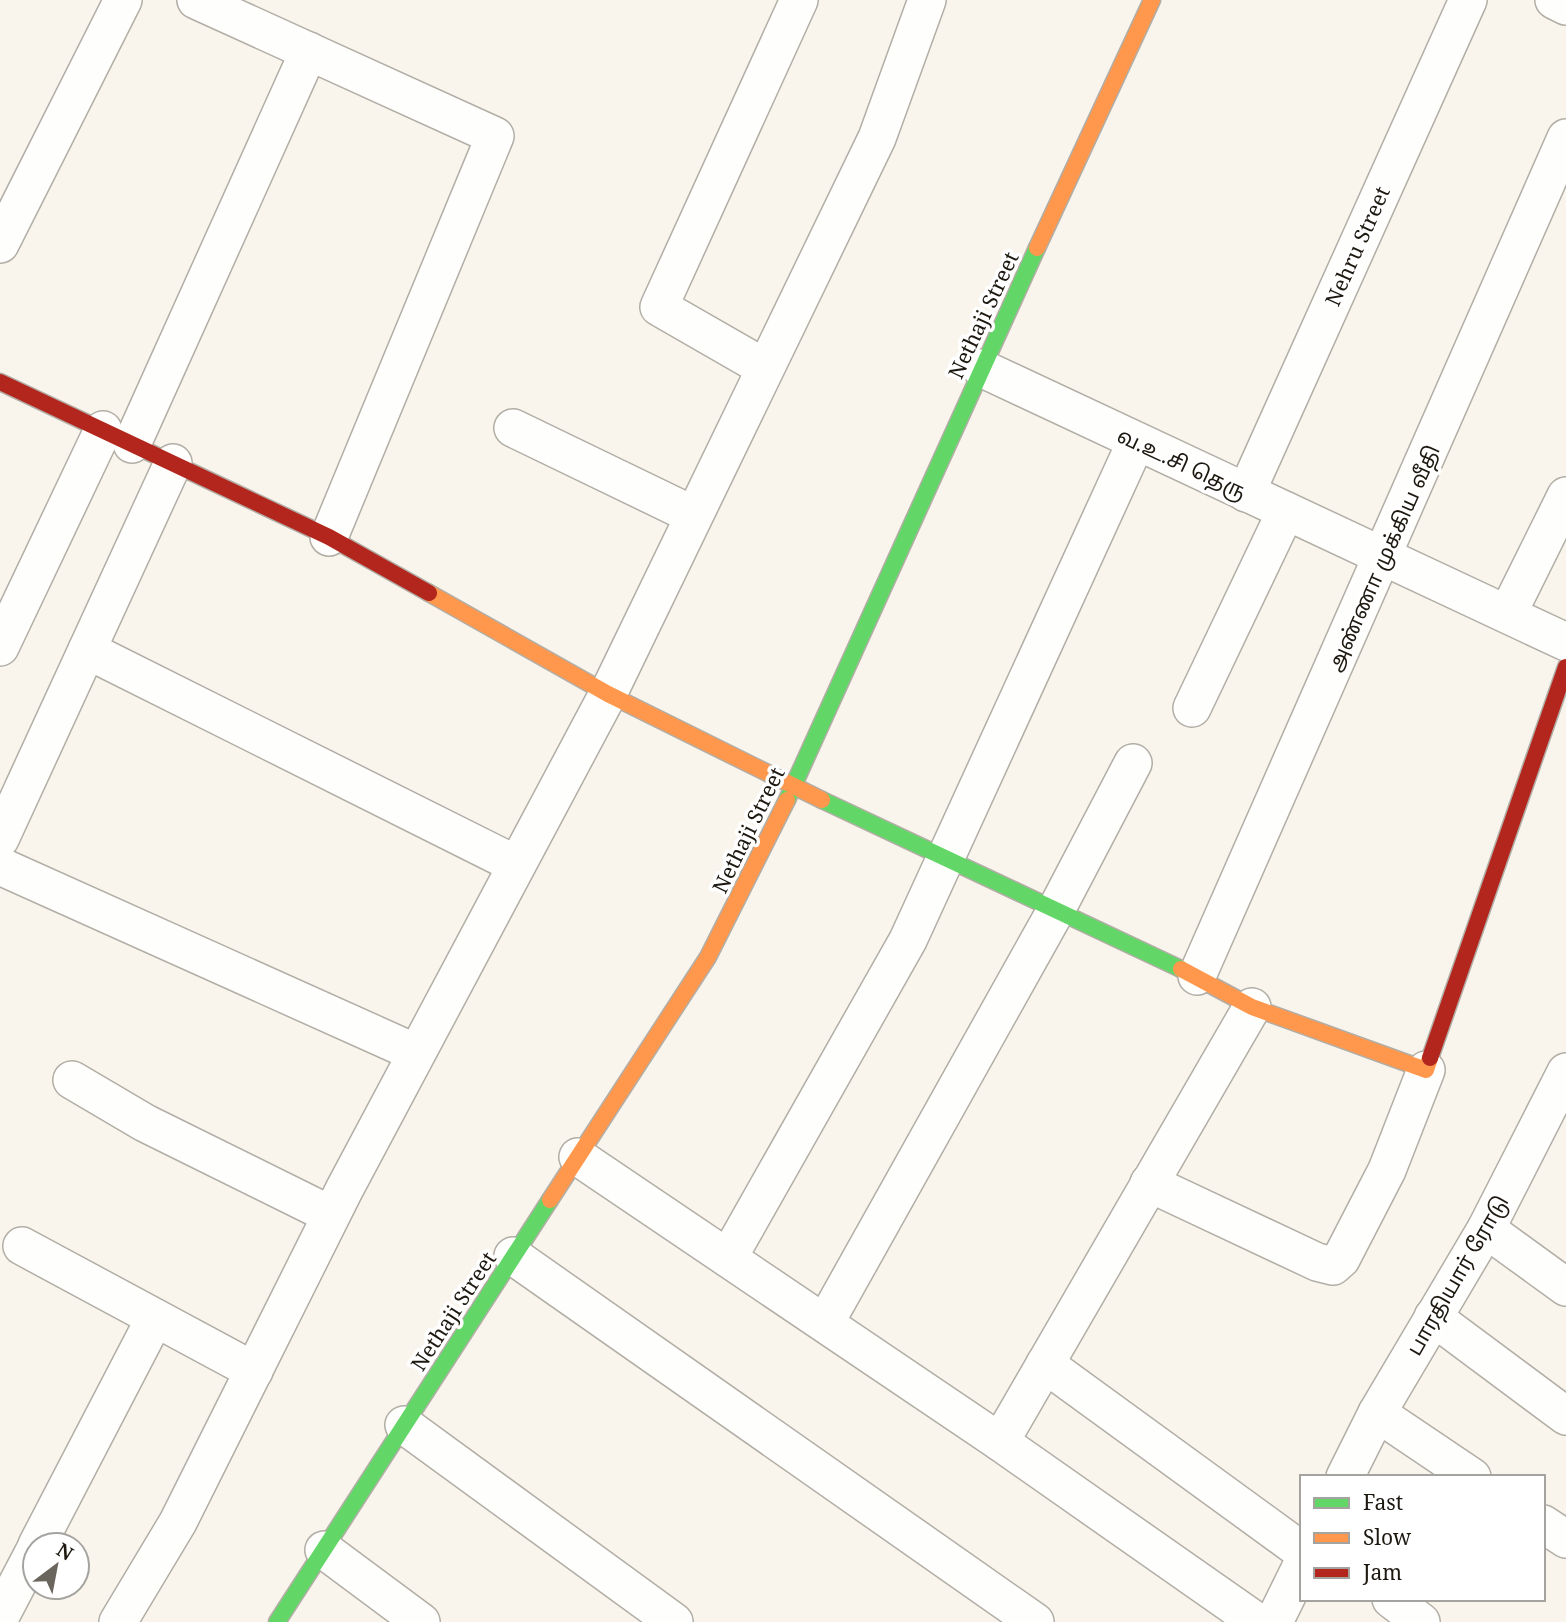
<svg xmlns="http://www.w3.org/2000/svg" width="1566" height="1622" font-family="'Noto Serif','Noto Sans Tamil',serif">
<rect width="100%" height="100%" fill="#f9f5ed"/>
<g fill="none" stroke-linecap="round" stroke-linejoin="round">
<!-- street casing -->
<g stroke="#b2aea6" stroke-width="40">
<g id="street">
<path d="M196 0 495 136 329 537"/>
<path d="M1554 0 1566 6"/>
<path d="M0 244 123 0"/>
<path d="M765 368 659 307 799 0"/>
<path d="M981 368 1566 642"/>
<path d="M513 428 693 515"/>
<path d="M132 444 309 51"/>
<path d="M1246 493 1468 0"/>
<path d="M1508 613 1566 496"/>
<path d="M0 647 103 430"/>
<path d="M87 650 515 864"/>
<path d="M1192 708 1286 511"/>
<path d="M0 839 173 463"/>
<path d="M0 866 416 1053"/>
<path d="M1197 976 1566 138"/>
<path d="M72 1080 145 1123 331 1215"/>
<path d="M578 1157 1000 1442 1257 1622"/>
<path d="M1149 1183 1317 1262 1333 1266 1341 1259 1387 1170 1426 1070"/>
<path d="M1486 1229 1566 1287"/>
<path d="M22 1246 254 1371"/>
<path d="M513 1256 1035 1622"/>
<path d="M728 1258 908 940 1136 442"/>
<path d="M1433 1317 1566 1416"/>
<path d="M825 1323 1055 912 1133 763"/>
<path d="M1045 1364 1302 1551"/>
<path d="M1377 1413 1472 1477"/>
<path d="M404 1425 674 1622"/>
<path d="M1000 1442 1252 1007"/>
<path d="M1345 1477 1377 1413 1486 1229 1566 1072"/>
<path d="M1543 1524 1566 1539"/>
<path d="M37 1545 155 1318"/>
<path d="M324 1550 421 1622"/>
<path d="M1391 1599 1421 1622"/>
<path d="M0 1617 35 1550"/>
<path d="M118 1622 178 1522 344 1190 608 694 877 138 927 0"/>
<path d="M1274 1622 1302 1565"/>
</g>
</g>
<!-- fast casing -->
<g stroke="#b2aea6" stroke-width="19">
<g id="fast">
<path d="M787 800 1037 248"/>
<path d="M822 800 1181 969"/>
<path d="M277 1622 550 1200"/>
</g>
</g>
<!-- slow casing -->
<g stroke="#b2aea6" stroke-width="19">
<g id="slow">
<path d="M1037 248 1152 0"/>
<path d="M429 593 608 694 822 800"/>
<path d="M1181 969 1252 1007 1426 1070 1430 1058"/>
<path d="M550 1200 708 957 787 800"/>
</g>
</g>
<!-- jam casing -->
<g stroke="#b2aea6" stroke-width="19">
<g id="jam">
<path d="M0 382 329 537 429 593"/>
<path d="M1430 1058 1566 667"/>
</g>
</g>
<!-- street -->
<use href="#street" stroke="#fefefc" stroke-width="37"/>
<!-- fast -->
<use href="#fast" stroke="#63d668" stroke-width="16"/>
<!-- slow -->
<use href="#slow" stroke="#ff974d" stroke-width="16"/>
<!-- jam -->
<use href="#jam" stroke="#b3261e" stroke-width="16"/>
</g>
<g text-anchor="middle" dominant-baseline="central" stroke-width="7" stroke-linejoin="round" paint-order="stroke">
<!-- street labels -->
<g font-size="21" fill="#1d1810" stroke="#fff">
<text transform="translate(1357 246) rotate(-66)">Nehru Street</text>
<text transform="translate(983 315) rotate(-65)">Nethaji Street</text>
<text transform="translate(1182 463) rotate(25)">வ.உ.சி தெரு</text>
<text transform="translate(1383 558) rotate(-66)">அண்ணா முக்கிய வீதி</text>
<text transform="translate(748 830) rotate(-64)">Nethaji Street</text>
<text transform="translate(1457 1275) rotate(-60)">பாரதியார் ரோடு</text>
<text transform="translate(453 1311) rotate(-57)">Nethaji Street</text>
</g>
</g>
<!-- legend -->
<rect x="1300" y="1475" width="245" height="126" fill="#ffffff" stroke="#a5a39f" stroke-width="2"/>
<rect x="1314" y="1498" width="35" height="10" fill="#63d668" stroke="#a5a39f" stroke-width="2"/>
<text x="1363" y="1510" font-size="21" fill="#1d1810">Fast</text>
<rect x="1314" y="1533" width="35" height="10" fill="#ff974d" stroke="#a5a39f" stroke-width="2"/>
<text x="1363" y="1545" font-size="21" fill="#1d1810">Slow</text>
<rect x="1314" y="1568" width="35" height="10" fill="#b3261e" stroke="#a5a39f" stroke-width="2"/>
<text x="1363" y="1580" font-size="21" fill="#1d1810">Jam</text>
<!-- north arrow -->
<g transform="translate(56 1566) rotate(32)"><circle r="33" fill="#ffffff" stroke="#a5a39f" stroke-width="2"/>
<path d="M0-5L12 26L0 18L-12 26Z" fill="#6a655d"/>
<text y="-10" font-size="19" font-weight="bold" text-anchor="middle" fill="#1d1810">N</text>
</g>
</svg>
